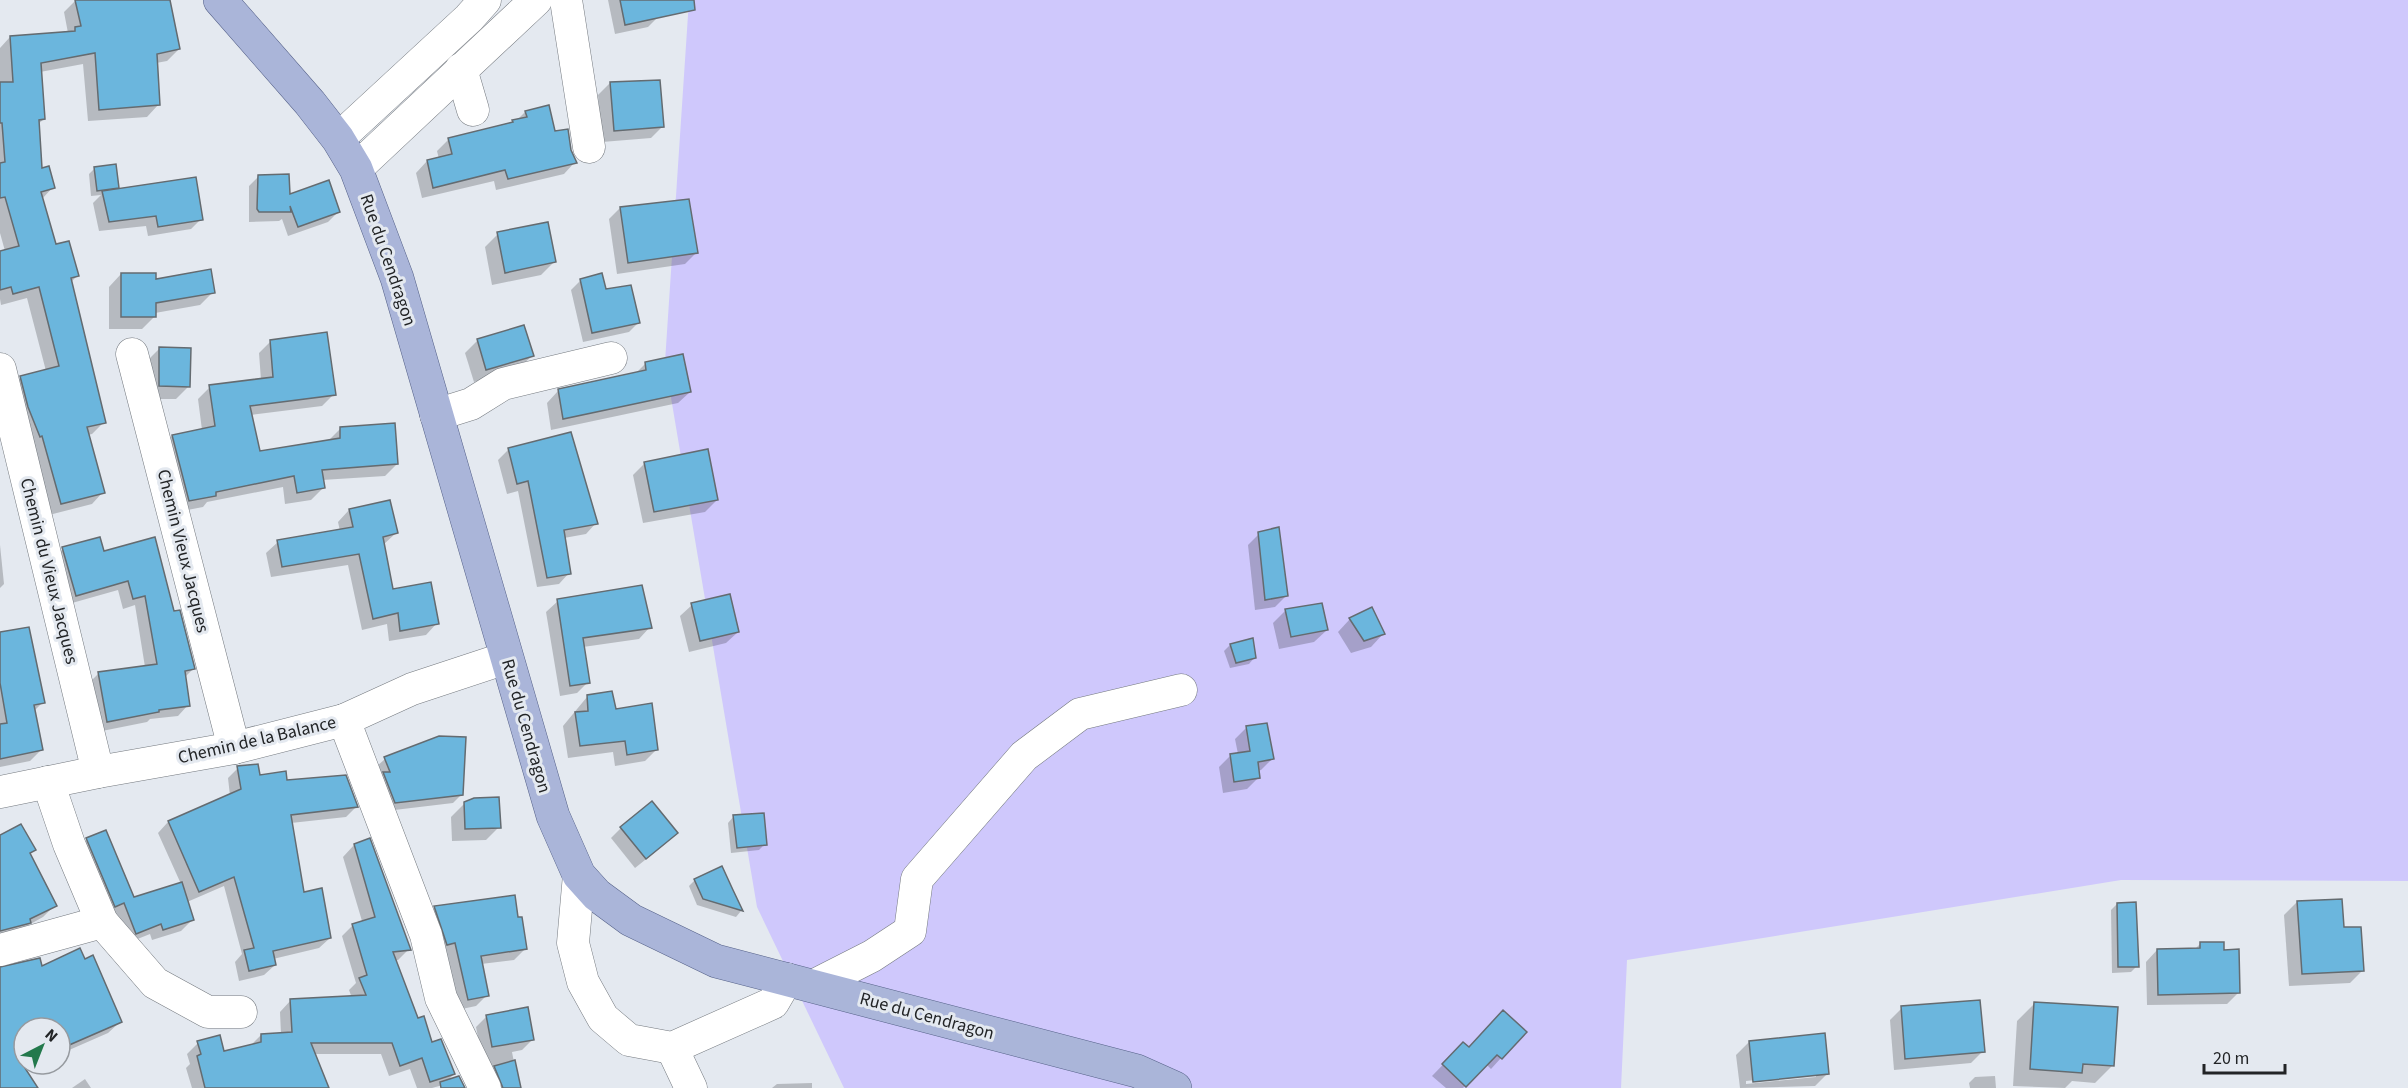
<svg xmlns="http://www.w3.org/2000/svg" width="2408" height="1088" font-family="'Source Sans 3',sans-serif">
<rect width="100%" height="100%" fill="#e4e9f0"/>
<!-- green -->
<path fill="#cfc8fc" d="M689 0H2408V881L2121 880 1627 960 1621 1088H844L757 907 665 362Z"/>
<!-- shadow -->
<g fill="#0003" fill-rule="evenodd">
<path d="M76 0H162L179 49 167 61 156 63 158 105 147 117 88 121 83 64 40 72 44 119 37 125 41 170 53 187 42 199 55 246 77 276 70 283 104 422 92 434 88 435 103 492 92 504 49 515 9 389 21 377 46 371 27 298 1 305 0 299V252L5 251 0 233V48L10 37 68 33 64 12Z"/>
<path d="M608 0H655L658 17 648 27 615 34Z"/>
<path d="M610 83 663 126 651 138 602 142 598 95Z"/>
<path d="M548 107 554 133 570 150 575 162 564 174 496 190 494 181 422 198 416 173 427 161 439 159 437 151 449 139 516 121 525 112Z"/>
<path d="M95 168 117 187 113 191 201 219 191 229 148 236 146 226 99 231 93 203 101 195 91 196 89 174Z"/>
<path d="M259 176 289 196 338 212 328 222 288 236 282 219 279 221 249 222V186Z"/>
<path d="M644 204 696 253 685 264 617 274 609 219 620 208Z"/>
<path d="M498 234 554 262 541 275 492 285 485 247Z"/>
<path d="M121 274 154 281 213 292 200 305 155 313V316L142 329H109V287Z"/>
<path d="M581 280 605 291 638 323 629 332 583 342 571 290Z"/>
<path d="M478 340 532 356 519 368 474 382 465 353Z"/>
<path d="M271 341 334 394 322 406 251 415 259 453 328 441 340 429 397 464 385 476 322 480 323 488 311 500 285 504 283 487 207 502 203 507 177 512 160 448 172 436 202 430 198 399 210 387 261 380 259 353Z"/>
<path d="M160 348 189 386 176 399H147V361Z"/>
<path d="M645 364 690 392 678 403 551 430 547 403 558 391 635 374Z"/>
<path d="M570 434 596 523 586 534 564 538 569 573 559 584 537 587 518 491 507 494 498 460 508 450Z"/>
<path d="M645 463 717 500 705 512 643 523 633 475Z"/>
<path d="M349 510 396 533 383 545 391 591 437 623 426 635 389 641 387 624 362 630 348 565 271 577 266 553 278 542 340 531 338 522Z"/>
<path d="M1259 534 1287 595 1275 607 1255 610 1248 545Z"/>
<path d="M0 545 4 584 0 588Z"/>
<path d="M63 549 103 553 173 613 193 669 184 678 188 705 178 716 150 719 147 722 97 732 88 684 98 674 145 667 135 605 123 609 118 590 65 605 52 559Z"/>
<path d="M558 601 650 627 639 639 583 647 588 682 577 693 560 696 546 612Z"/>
<path d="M692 605 738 632 726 643 689 652 680 616Z"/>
<path d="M1286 610 1327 630 1314 642 1279 649 1273 623Z"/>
<path d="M1350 619 1383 634 1371 647 1351 653 1338 632Z"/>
<path d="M0 633 43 702 34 711 42 749 30 761 0 767Z"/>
<path d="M1230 645 1255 657 1249 664 1230 668 1224 651Z"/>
<path d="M587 697 657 749 645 761 615 766 613 752 568 758 563 726Z"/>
<path d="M1247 727 1272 759 1261 770 1257 771 1258 778 1247 789 1223 793 1219 767 1231 755 1238 754 1235 739Z"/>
<path d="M385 759 462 794 453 803 386 811 376 767Z"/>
<path d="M238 768 258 777 286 782 356 807 346 817 291 823 302 894 330 938 319 948 273 959 275 965 264 975 239 981 235 962 242 954 224 886 187 902 192 920 181 931 152 940 150 934 125 944 76 851 87 840 133 899 181 884 158 833 168 822 230 796 228 778Z"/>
<path d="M464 804 499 827 486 840 452 841 451 817Z"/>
<path d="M734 816 765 844 759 850 731 853 728 823Z"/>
<path d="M621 828 665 844 635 868 611 838Z"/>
<path d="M0 837 34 850 29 855 55 905 43 917 25 927 17 934 0 939Z"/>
<path d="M354 845 409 949 398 960 394 961 417 1020 431 1044 454 1074 443 1085 432 1088H417L410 1069 389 1076 381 1054H314L328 1088H192L186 1068 190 1064 187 1054 198 1043 223 1053 250 1046 261 1035 281 1034 280 1012 291 1000 352 998 349 990 356 983 342 936 353 925 362 921 343 857Z"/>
<path d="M721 868 741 911 736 917 697 905 689 886 695 880Z"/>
<path d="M2297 902 2363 970 2350 983 2289 986 2284 915Z"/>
<path d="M2117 904 2137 966 2131 972 2112 973 2111 910Z"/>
<path d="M435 908 525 949 514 960 481 964 487 995 476 1006 457 1010 424 919Z"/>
<path d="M2201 943 2238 993 2227 1004 2147 1005 2146 962 2157 950H2194Z"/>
<path d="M2034 1004 2113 1065 2095 1083 2072 1081 2065 1088 2013 1086 2017 1021Z"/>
<path d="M1902 1008 1983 1051 1971 1063 1894 1070 1890 1020Z"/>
<path d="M487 1016 533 1039 522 1050 512 1052 519 1088H488L476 1027Z"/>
<path d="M120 1022 108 1033 60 1054V1028H52Z"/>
<path d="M1493 1022 1501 1058 1491 1069 1486 1064 1463 1088H1446L1432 1076 1463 1044 1468 1049Z"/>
<path d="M1749 1042 1828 1073 1815 1086 1740 1088 1736 1055ZM1816 1074V1077L1746 1084V1081Z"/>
<path d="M0 1060 24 1064H38L25 1070 3 1088H0Z"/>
<path d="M1995 1076 1996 1088H1970L1969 1083 1975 1077Z"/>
<path d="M85 1079 91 1088H72Z"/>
<path d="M812 1083V1088H772L777 1084Z"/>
</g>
<!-- building -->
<g fill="#6bb6dd" stroke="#646b70" stroke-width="1.5">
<path d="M75 0H170L180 49 157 54 160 105 99 110 95 53 41 63 45 119 39 120 42 168 49 166 55 188 41 192 56 244 69 241 79 276 71 278 106 423 87 427 105 493 61 504 42 436 40 437 28 407 20 376 59 366 39 287 13 294 11 287 0 290V251L19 246 5 197 0 198V163L5 162 2 123H0V82H13L10 36 75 31V27L81 26Z"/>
<path d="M620 0H694L695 10 625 25Z"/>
<path d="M660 80 664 127 614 131 610 82Z"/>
<path d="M549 105 555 131 568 129 571 150 577 163 508 179 505 170 433 188 427 160 452 154 448 138 513 122 512 120 527 117 525 111Z"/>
<path d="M116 164 119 188 97 191 94 167Z"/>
<path d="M289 174 290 194 329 180 340 212 298 227 290 206 291 212H259L257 209 258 175Z"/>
<path d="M196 177 203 220 158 227 156 216 109 222 102 191Z"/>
<path d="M689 199 698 253 628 263 620 207Z"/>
<path d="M548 222 556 262 505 273 497 232Z"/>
<path d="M211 269 215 293 156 303V317H121V273H156V279Z"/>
<path d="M602 273 606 289 631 285 640 323 592 333 580 279Z"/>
<path d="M524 325 534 356 486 370 477 339Z"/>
<path d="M327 332 336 395 250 406 260 451 340 438V427L395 423 398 464 322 470 325 488 297 493 294 476 216 492V496L189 501 172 435 215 426 209 385 273 377 270 340Z"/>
<path d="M159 347 191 348 190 387 159 386Z"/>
<path d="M683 354 691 392 563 419 558 389 646 370 645 362Z"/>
<path d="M571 432 598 524 564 530 571 574 547 578 528 481 517 484 508 448Z"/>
<path d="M708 449 718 500 654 512 644 462Z"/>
<path d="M390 500 398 533 383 537 393 589 431 582 439 624 400 631 398 613 373 619 359 554 282 567 277 540 353 527 349 509Z"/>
<path d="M1279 527 1288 596 1265 600 1258 532Z"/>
<path d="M100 537 104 551 155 537 174 611 180 610 195 669 185 671 190 706 159 710V712L107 722 98 672 157 664 145 596 133 599 128 581 76 596 62 547Z"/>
<path d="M642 585 652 628 583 638 590 683 570 686 557 599Z"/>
<path d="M730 594 739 632 700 641 691 603Z"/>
<path d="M1322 603 1328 630 1291 637 1285 609Z"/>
<path d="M1372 607 1385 634 1364 641 1349 618Z"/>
<path d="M29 627 45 703 34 705 43 750 0 759V724L7 723 0 683V632Z"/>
<path d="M1253 638 1256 658 1236 663 1230 644Z"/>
<path d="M612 691 616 709 652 703 658 750 627 755 625 741 580 746 575 712 588 711 587 695Z"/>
<path d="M1267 723 1274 759 1258 762 1260 778 1234 782 1230 754 1250 751 1246 726Z"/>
<path d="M439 736 466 737 463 795 395 803 383 772H390L384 757Z"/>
<path d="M258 764 260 775 286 771 287 780 346 775 358 807 291 815 304 892 322 888 331 938 273 951 276 965 249 971 244 950 254 948 234 877 199 892 168 821 241 789 237 766Z"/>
<path d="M499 797 501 828 465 829 464 802 474 798Z"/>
<path d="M652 801 678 833 646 859 620 827Z"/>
<path d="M764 813 767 845 737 848 733 815Z"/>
<path d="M21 824 36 850 30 853 57 906 30 919 31 923 0 931V835Z"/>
<path d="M106 830 134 897 182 882 194 920 163 930 161 924 136 934 124 903 115 907 86 838Z"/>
<path d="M370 838 411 950 393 952 418 1018 424 1016 432 1042 441 1039 455 1074 430 1082 422 1058 400 1066 392 1043H311L329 1088H205L197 1056 201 1054 197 1041 220 1035 224 1051 261 1042V1034L292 1032 290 999 366 995 359 978 367 975 352 924 375 917 354 844Z"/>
<path d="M722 866 733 890 743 911 703 899 694 879Z"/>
<path d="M515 895 518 917H522L527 949 481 956 489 996 468 1000 455 943 447 945 434 906Z"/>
<path d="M2342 899 2344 927H2361L2364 971 2302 974 2297 901Z"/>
<path d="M2136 902 2139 967H2118L2117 903Z"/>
<path d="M2200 942H2224V950L2239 949 2240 993 2158 995 2157 949 2200 948Z"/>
<path d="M80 948 85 959 93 955 122 1022 60 1049V1028H24L25 1064 23 1065 38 1088H0V967L40 958 42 966Z"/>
<path d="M1980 1000 1985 1052 1905 1059 1901 1006Z"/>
<path d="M2034 1002 2118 1007 2114 1066 2083 1064 2082 1073 2030 1069Z"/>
<path d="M528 1007 534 1040 492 1047 486 1015Z"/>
<path d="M1503 1010 1527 1032 1502 1059 1497 1055 1466 1087 1442 1064 1463 1042 1469 1047Z"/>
<path d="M1825 1033 1829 1074 1753 1082 1749 1041Z"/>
<path d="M515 1060 521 1088H503L494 1066Z"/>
<path d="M459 1076 465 1088H441L440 1082Z"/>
</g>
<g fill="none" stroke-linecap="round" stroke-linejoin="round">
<!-- minor casing -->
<g stroke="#74797f" stroke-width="33">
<g id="minor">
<path d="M566 0 589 147"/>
<path d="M461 69 473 110"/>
<path d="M338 139 469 18 485 0"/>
<path d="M356 169 536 0"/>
<path d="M132 354 234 748"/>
<path d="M0 369 98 772"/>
<path d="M436 415 471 404 503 384 611 358"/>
<path d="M344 720 426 935 441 998 485 1088"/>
<path d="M48 782 69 844 102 922 155 983 208 1012H241"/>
<path d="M0 792 98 772 234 748 344 720 412 689 506 658"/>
<path d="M579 875 573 943 583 982 603 1018 629 1040 672 1048 773 1003 787 979"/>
<path d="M0 950 102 922"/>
<path d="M813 986 872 956 910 931 917 879 1024 756 1080 714 1181 690"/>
<path d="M672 1048 691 1088"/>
</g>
</g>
<!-- major casing -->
<g stroke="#566289" stroke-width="34">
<path id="major" d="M220 0 310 103 338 139 356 169 397 278 553 816 579 875 597 895 631 920 716 961 1137 1071 1175 1088"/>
</g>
<!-- minor -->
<use href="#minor" stroke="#fff" stroke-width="32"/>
<!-- major -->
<use href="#major" stroke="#aab5d9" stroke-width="33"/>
</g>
<g text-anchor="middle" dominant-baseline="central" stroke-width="6" stroke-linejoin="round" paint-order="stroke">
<!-- street labels -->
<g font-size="18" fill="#222426" stroke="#e4e9f0">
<text transform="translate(388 260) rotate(71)">Rue du Cendragon</text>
<text transform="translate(183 551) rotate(76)">Chemin Vieux Jacques</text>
<text transform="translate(49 571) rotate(76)">Chemin du Vieux Jacques</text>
<text transform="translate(526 726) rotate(74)">Rue du Cendragon</text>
<text transform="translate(257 740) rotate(-13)">Chemin de la Balance</text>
<text transform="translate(927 1016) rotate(15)">Rue du Cendragon</text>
</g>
</g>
<!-- north arrow -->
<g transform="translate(42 1046) rotate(42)"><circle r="28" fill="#e4e9f0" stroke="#969a9f" stroke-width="1.5"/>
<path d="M0-4.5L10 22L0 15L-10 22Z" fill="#23794c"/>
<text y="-9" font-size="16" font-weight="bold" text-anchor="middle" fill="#222426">N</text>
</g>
<!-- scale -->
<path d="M2204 1064v9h81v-9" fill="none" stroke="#222426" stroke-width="3"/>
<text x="2213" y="1064" font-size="18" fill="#222426" stroke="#e4e9f0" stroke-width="4.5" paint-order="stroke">20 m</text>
</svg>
